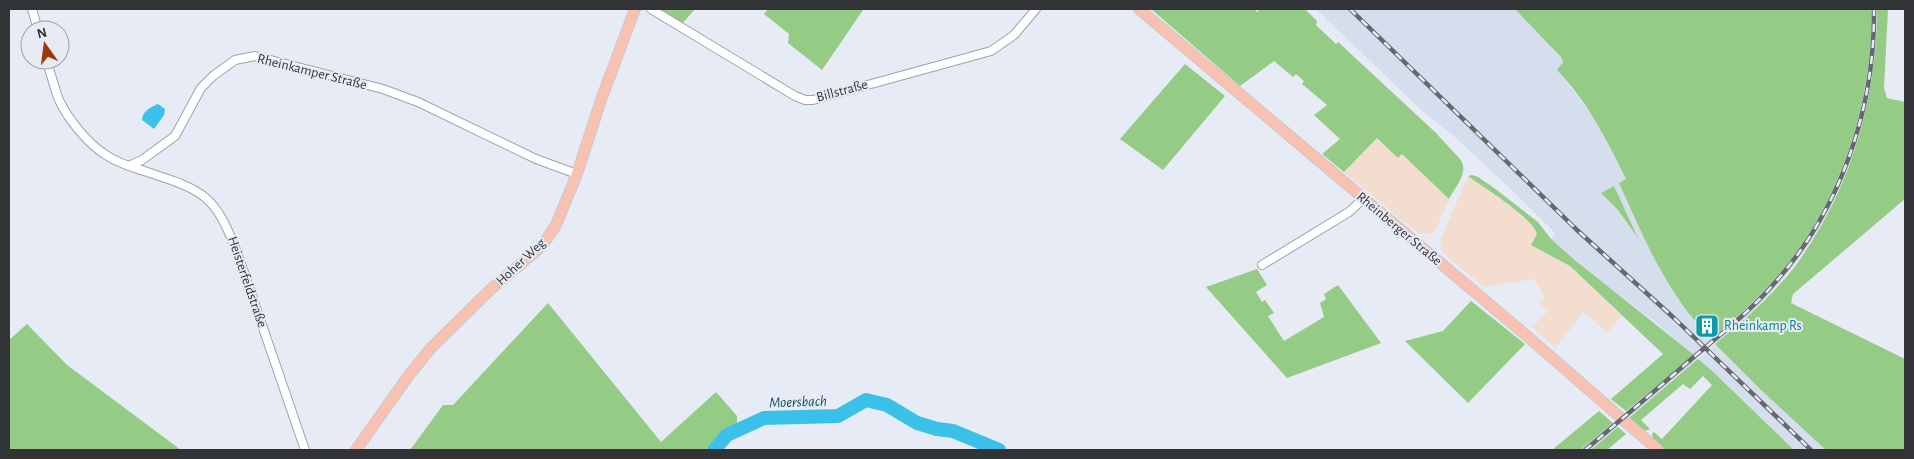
<svg xmlns="http://www.w3.org/2000/svg" width="1914" height="459" font-family="'Alegreya Sans',sans-serif">
<rect width="100%" height="100%" fill="#e6ebf5"/>
<!-- commercial -->
<g fill="#f2ddcf">
<path d="M1377 138 1398 158 1402 154 1449 199 1434 233 1419 234 1344 172Z"/>
<path d="M1468 176 1512 208 1534 226 1537 234 1531 245 1570 266 1622 316 1607 333 1584 312 1555 348 1532 327 1548 311 1539 303 1545 298 1534 279 1484 287 1442 252 1440 241Z"/>
</g>
<!-- built -->
<g fill="#d5deed" fill-rule="evenodd">
<path d="M1316 9H1515L1523 16 1561 57 1563 62 1558 70 1598 124 1613 153 1626 179 1619 183 1661 272 1678 299 1711 340 1694 355 1698 360 1631 416 1626 411 1693 355 1660 326 1596 277 1551 239 1555 233 1515 193 1456 138 1420 109ZM1614 186 1637 235H1636L1618 210 1601 193Z"/>
<path d="M1872 9H1877V26L1872 74 1864 117 1846 174 1830 209 1817 234 1782 281 1755 310 1718 342 1714 337 1762 293 1789 262 1813 227 1830 195 1844 165 1861 106 1868 67Z"/>
<path d="M1715 344 1761 390 1826 450H1794L1698 359Z"/>
<path d="M1613 423 1618 427 1591 450H1580Z"/>
</g>
<!-- green -->
<g fill="#94cb85">
<path d="M661 9H695L682 24Z"/>
<path d="M768 9H861L863 10 822 70 788 43 789 34 764 14Z"/>
<path d="M1151 9H1254L1257 12 1260 9H1305L1317 21 1316 25 1336 44 1338 42 1435 132 1460 159C1470 172 1455 187 1449 199L1402 154 1398 158 1377 138 1344 172 1322 154 1340 139 1314 115 1327 105 1302 84 1304 81 1296 74 1293 77 1274 61 1240 86Z"/>
<path d="M1515 9H1872C1872 99 1845 190 1789 262 1767 290 1741 314 1714 337L1710 333 1716 327 1706 314 1696 322C1661 281 1641 231 1619 183L1626 179C1607 140 1587 101 1557 70L1563 62 1561 57Z"/>
<path d="M1877 9H1888L1884 88 1887 98 1905 102V199L1793 294 1791 303 1905 359V450H1826L1761 390 1715 344C1745 320 1773 295 1796 265 1850 192 1877 98 1877 9Z"/>
<path d="M1185 64 1225 96 1163 170 1120 139Z"/>
<path d="M1472 175 1478 177 1494 188 1538 222 1551 239 1576 261 1694 355 1626 411 1611 399 1663 354 1570 266 1531 245 1537 234C1533 218 1483 187 1468 176Z"/>
<path d="M1614 186 1638 238 1618 210 1601 193Z"/>
<path d="M1257 269 1267 285 1256 292 1262 302 1265 300 1274 313 1268 316 1284 341 1324 317 1320 303 1326 299 1324 294 1338 285 1381 343 1287 378 1206 287Z"/>
<path d="M1471 301 1525 344 1468 403 1405 341 1443 331Z"/>
<path d="M548 303 661 442 716 392 737 416V423L717 436 705 450H410L443 405H453Z"/>
<path d="M27 324 67 365 181 450H9V340Z"/>
<path d="M1698 359 1710 369 1794 450H1665L1653 440 1652 434 1654 432 1662 439 1712 385 1703 376 1690 389 1683 384 1641 420 1650 429 1645 431 1629 418Z"/>
<path d="M1599 411 1613 423 1580 450H1552Z"/>
<path d="M1618 427 1626 434 1607 450H1591Z"/>
</g>
<!-- water -->
<path fill="#3bc1e9" d="M158 104 165 109 164 115 154 129 142 120C142 112 150 107 158 104Z"/>
<g fill="none" stroke-linecap="round" stroke-linejoin="round">
<!-- river -->
<path stroke="#3bc1e9" stroke-width="14" d="M714 450 727 435 764 418 838 416 866 400 887 405 917 423 937 429 953 431 999 450"/>
<!-- minor casing -->
<g stroke="#9ea3ab" stroke-width="10">
<g id="minor">
<path d="M32 9 38 30"/>
<path d="M651 9 795 96 805 100H813L991 51 1014 35 1036 9"/>
<path d="M46 60C51 73 54 87 59 100 68 119 88 144 106 155 117 163 132 167 144 171 205 191 215 194 238 255L305 450"/>
<path d="M129 166 142 160 175 136 201 88 213 76 235 60 255 56 383 89 418 102 536 159 577 174"/>
<path d="M1262 265 1349 212 1363 199"/>
</g>
</g>
<!-- major casing -->
<g stroke="#c9cacb" stroke-width="12">
<g id="major">
<path d="M1139 9 1527 336 1658 450"/>
<path d="M356 450 409 375 431 348 491 289 542 246 556 225 577 174 601 100 635 9"/>
</g>
</g>
<!-- minor -->
<use href="#minor" stroke="#fff" stroke-width="8"/>
<!-- major -->
<use href="#major" stroke="#f8c1b2" stroke-width="10"/>
<!-- rail casing -->
<g stroke="#65686d" stroke-width="4.5">
<g id="rail">
<path d="M1350 9 1577 230 1674 318 1811 450"/>
<path d="M1585 450C1622 419 1658 388 1695 356 1721 334 1748 313 1771 287 1840 212 1875 110 1874 9"/>
</g>
</g>
<!-- rail -->
<use href="#rail" stroke="#e6ebf5" stroke-width="2.5" stroke-dasharray="8" stroke-linecap="butt"/>
</g>
<!-- icons -->
<defs>
<g id="building-square" transform="scale(1.25)"><rect x="-9" y="-9" width="18" height="18" rx="4" fill="#0f9aa8" stroke="#e6ebf5"/><path d="M-4-6H4V6H1V3H-1V6H-4ZM-2.5-4.3h1.7v1.8h-1.7ZM.8-4.3h1.7v1.8H.8ZM-2.5-1h1.7V.8h-1.7ZM.8-1h1.7V.8H.8Z" fill="#fff"/></g>
</defs>
<g fill-rule="evenodd">
<use href="#building-square" x="1707" y="326"/>
</g>
<g text-anchor="middle" dominant-baseline="central" stroke-width="4" stroke-linejoin="round" paint-order="stroke">
<!-- street labels -->
<g font-size="14" fill="#313336" stroke="#e6ebf5">
<text transform="translate(312 72) rotate(14)">Rheinkamper Straße</text>
<text transform="translate(842 91) rotate(-15)">Billstraße</text>
<text transform="translate(1399 229) rotate(40)">Rheinberger Straße</text>
<text transform="translate(521 262) rotate(-43)">Hoher Weg</text>
<text transform="translate(247 282) rotate(71)">Heisterfeldstraße</text>
</g>
<!-- culture labels -->
<g font-size="14" fill="#0d838f" stroke="#e6ebf5" text-anchor="start">
<text x="1724" y="326">Rheinkamp Rs</text>
</g>
<!-- water labels -->
<g font-size="15" font-style="italic" fill="#134a5b" stroke="#e6ebf5">
<text transform="translate(798 402) rotate(-2)">Moersbach</text>
</g>
</g>
<!-- border -->
<rect width="1914" height="459" fill="none" stroke="#313336" stroke-width="20"/>
<!-- north arrow -->
<g transform="translate(45 45) rotate(346)"><circle r="24" fill="#e6ebf5" stroke="#9ea1a9"/>
<path d="M0-4L9 19L0 12L-9 19Z" fill="#9e380b"/>
<text y="-8" font-size="14" font-weight="bold" text-anchor="middle" fill="#313336">N</text>
</g>
</svg>
